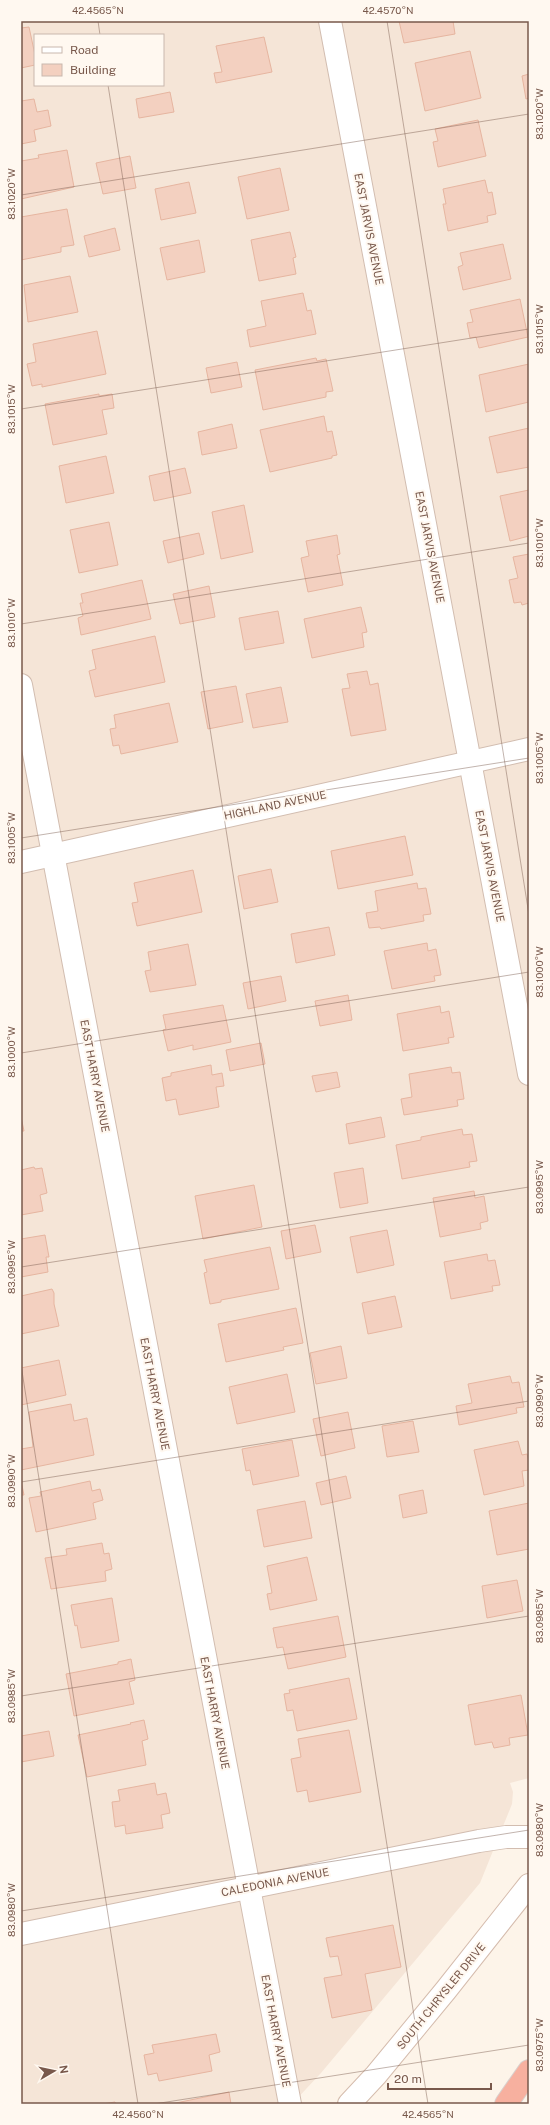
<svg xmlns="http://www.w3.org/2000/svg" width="550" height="2125" font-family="'Public Sans',sans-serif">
<rect width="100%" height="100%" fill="#fdf4e9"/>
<!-- residential -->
<path fill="#f5e5d7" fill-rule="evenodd" d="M21 21H529V1778L510 1783 513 1792 512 1804 480 1883 321 2073 292 2104H21ZM35 35H163V85H35Z"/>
<!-- building -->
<g fill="#f3d0c0" stroke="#e6b5a0">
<path d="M399 21H453L455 34 404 43Z"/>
<path d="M29 27 35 55V65L21 68V28Z"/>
<path d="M264 37 272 72 216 83 214 73 222 72 216 46Z"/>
<path d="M470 51 481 98 425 111 415 63Z"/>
<path d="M529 74V98L526 99 522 76Z"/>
<path d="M170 92 174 112 139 118 136 99Z"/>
<path d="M34 99 37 112 48 110 51 126 34 130 36 141 21 144V101Z"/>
<path d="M478 120 486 156 438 167 433 142 438 141 435 129Z"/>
<path d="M67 150 74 187 21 199V161L39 158 38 155Z"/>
<path d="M130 156 136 188 103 194 96 163Z"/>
<path d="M280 168 289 210 247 219 238 177Z"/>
<path d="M485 180 488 193 492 192 496 214 487 216 488 222 448 231 443 204H446L443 189Z"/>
<path d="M189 182 196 213 161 220 155 189Z"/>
<path d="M67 209 74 245 61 247V252L21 260V217Z"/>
<path d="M115 228 120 250 89 257 84 236Z"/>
<path d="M290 232 296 257 293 258 296 274 259 281 251 240Z"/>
<path d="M199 240 205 272 167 280 160 248Z"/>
<path d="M503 244 511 279 463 290 458 267 463 265 460 253Z"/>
<path d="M70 276 78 312 28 322 24 285Z"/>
<path d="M303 293 307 311 311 310 316 334 250 347 247 330 266 326 261 301Z"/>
<path d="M520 299 528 337 479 348 476 337 470 338 467 323 473 322 470 310Z"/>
<path d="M97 331 106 374 42 387V384L32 386 27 364 36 362 33 344Z"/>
<path d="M316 358 317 361 326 359 333 391 326 392V397L263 410 255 370Z"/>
<path d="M237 362 242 387 211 393 206 368Z"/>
<path d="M529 364V402L486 412 479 375Z"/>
<path d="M99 394V396L112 394 114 408 102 410 107 434 53 445 45 404Z"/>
<path d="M324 416 327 432 332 431 337 455 332 456V458L270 472 260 430Z"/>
<path d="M232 424 237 448 202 455 198 432Z"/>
<path d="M529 428V467L497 473 489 437Z"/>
<path d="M106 456 114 493 66 503 59 466Z"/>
<path d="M185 468 191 493 154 501 149 476Z"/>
<path d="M529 490V536L510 541 500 496Z"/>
<path d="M244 505 253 552 221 559 212 512Z"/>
<path d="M109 522 118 565 79 573 70 530Z"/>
<path d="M199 533 204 554 168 563 163 541Z"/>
<path d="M337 535 340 554 337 555 343 585 308 592 301 558 309 556 306 541Z"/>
<path d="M529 554V603L522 605 521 602 514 603 509 580 518 578 513 557Z"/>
<path d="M142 580 151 619 81 635 78 618 83 616 80 603H83L81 594Z"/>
<path d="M209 586 215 617 180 624 173 594Z"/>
<path d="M361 607 367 632 362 633 364 647 312 658 304 619Z"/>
<path d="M278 611 284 643 245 650 239 618Z"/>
<path d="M155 636 165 682 95 697 89 671 96 669 92 650Z"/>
<path d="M367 671 370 685 378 683 386 730 351 736 342 689 350 688 347 674Z"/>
<path d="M236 686 243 722 208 729 201 692Z"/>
<path d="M281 687 288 722 253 728 246 694Z"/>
<path d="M169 703 178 742 121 754 119 745 113 746 110 729 116 728 114 715Z"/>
<path d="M405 836 413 875 338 889 331 851Z"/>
<path d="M271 869 278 902 244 909 238 876Z"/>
<path d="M193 870 202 912 137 926 132 903 138 902 134 883Z"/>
<path d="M417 883 418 889 426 888 431 914 423 915 424 921 381 929 380 927 369 928 366 913 378 911 375 891Z"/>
<path d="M329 927 335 955 296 963 291 934Z"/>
<path d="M427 943 428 951 436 949 441 975 434 976 435 981 392 989 384 951Z"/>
<path d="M188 944 196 985 150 992 145 971 151 970 148 952Z"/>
<path d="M281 976 286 1001 248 1009 243 983Z"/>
<path d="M348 995 352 1020 320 1026 315 1001Z"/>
<path d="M223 1005 231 1042 193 1050V1045L168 1051 163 1030 166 1029 163 1015Z"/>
<path d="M440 1006 441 1013 449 1011 454 1037 448 1038 449 1043 403 1051 397 1014Z"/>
<path d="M261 1043 265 1064 230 1071 226 1050Z"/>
<path d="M211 1065 212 1075 222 1073 224 1086 216 1087 219 1107 179 1115 176 1099 166 1101 162 1078 171 1076V1073Z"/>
<path d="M451 1067 452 1073 460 1072 464 1099 457 1100 458 1106 404 1115 401 1099 412 1097 409 1074Z"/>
<path d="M337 1072 340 1087 316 1092 312 1076Z"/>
<path d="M21 1117 24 1131H21Z"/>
<path d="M381 1117 385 1137 349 1144 346 1124Z"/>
<path d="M462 1129 463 1135 472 1134 477 1161 469 1162 470 1167 402 1179 396 1145 421 1140V1137Z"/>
<path d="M34 1167 35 1169 42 1168 47 1193 40 1195 43 1211 21 1215V1170Z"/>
<path d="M363 1168 368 1203 340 1208 334 1173Z"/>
<path d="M254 1185 262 1227 203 1239 195 1196Z"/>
<path d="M474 1191 475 1198 484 1196 488 1221 480 1223 481 1229 440 1237 433 1198Z"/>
<path d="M315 1225 321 1252 286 1259 281 1231Z"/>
<path d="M387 1230 394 1265 357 1273 350 1237Z"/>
<path d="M45 1235 49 1257H46L48 1272 21 1277V1239Z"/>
<path d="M270 1247 279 1289 221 1300V1302L210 1304 204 1273 207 1272 204 1260Z"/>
<path d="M487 1254 488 1261 495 1260 500 1285 492 1286 493 1291 451 1299 444 1262Z"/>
<path d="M52 1289 54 1293V1304L59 1326 21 1334V1296Z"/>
<path d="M395 1296 402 1327 368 1334 362 1303Z"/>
<path d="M296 1308 303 1343 283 1347 284 1350 226 1362 218 1324Z"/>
<path d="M341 1346 347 1378 316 1384 310 1353Z"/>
<path d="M59 1360 66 1395 21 1405V1368Z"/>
<path d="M287 1374 295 1412 237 1424 229 1387Z"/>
<path d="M510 1376 512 1383 519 1382 524 1407 516 1408 517 1413 459 1425 456 1406 472 1403 468 1384Z"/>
<path d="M71 1404 74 1421 87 1418 94 1455 21 1470V1449L33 1447 29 1412Z"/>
<path d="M348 1412 355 1448 321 1456 313 1419Z"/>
<path d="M413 1421 419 1452 387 1457 382 1426Z"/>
<path d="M292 1440 299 1476 253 1485 250 1470 246 1471 242 1449Z"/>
<path d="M518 1441 522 1455 527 1454 529 1462V1470L522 1471 524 1486 484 1495 474 1450Z"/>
<path d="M346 1476 351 1498 321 1505 316 1483Z"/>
<path d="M21 1481 24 1495H21Z"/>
<path d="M90 1481 92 1491 100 1489 103 1500 93 1503 96 1519 36 1532 29 1498 41 1496 40 1492Z"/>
<path d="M423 1490 427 1513 403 1518 399 1495Z"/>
<path d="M305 1501 312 1538 264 1547 257 1510Z"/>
<path d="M529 1503V1549L497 1555 489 1511Z"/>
<path d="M102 1543 104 1554 109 1553 112 1569 105 1571 106 1581 51 1589 45 1558 67 1555 66 1549Z"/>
<path d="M307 1557 317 1600 270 1610 267 1594 272 1593 267 1566Z"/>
<path d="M517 1580 523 1611 487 1618 482 1586Z"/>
<path d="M112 1598 119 1641 81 1648 77 1625 75 1626 71 1605Z"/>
<path d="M338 1616 346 1657 288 1669 283 1647 277 1648 273 1628Z"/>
<path d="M131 1659 135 1680 129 1682 134 1704 74 1716 66 1674 118 1664V1662Z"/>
<path d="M349 1678 357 1719 297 1731 293 1710 287 1711 284 1694 290 1693 289 1690Z"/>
<path d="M521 1695 528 1735 509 1738 510 1745 494 1748 492 1742 475 1745 468 1705Z"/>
<path d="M144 1720 148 1739 142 1741 146 1765 87 1777 78 1735 131 1724 130 1723Z"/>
<path d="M349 1730 361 1792 309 1802 307 1790 297 1792 291 1759 301 1757 298 1739Z"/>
<path d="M49 1731 54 1756 21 1762V1736Z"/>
<path d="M155 1783 157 1795 166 1793 170 1813 161 1815 163 1828 126 1834 125 1825 115 1827 112 1802 120 1801 118 1790Z"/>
<path d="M393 1925 401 1967 365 1974 372 2010 332 2018 324 1978 342 1975 338 1956 330 1957 326 1938Z"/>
<path d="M216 2034 220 2052 209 2055 212 2071 159 2081 157 2073 148 2075 144 2055 154 2053 152 2045Z"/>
<path d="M229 2092 231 2104H171Z"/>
<path d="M115 2102 116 2104H103Z"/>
</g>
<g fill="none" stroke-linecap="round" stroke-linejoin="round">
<!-- street casing -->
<g stroke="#d2bdb0" stroke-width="24">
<g id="street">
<path d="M330 21 529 1074"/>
<path d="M21 685 290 2104"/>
<path d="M21 862 529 749"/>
<path d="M21 1934 479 1841 506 1837H529"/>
</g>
</g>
<!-- secondary casing -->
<g stroke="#d5bcad" stroke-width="24">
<path id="secondary" d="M349 2104 376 2075 446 1990 529 1885"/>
</g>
<!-- highway casing -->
<g stroke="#d9d0cd" stroke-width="24">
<path id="highway" d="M506 2104 529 2071"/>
</g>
<!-- street -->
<use href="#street" stroke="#fff" stroke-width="22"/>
<!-- secondary -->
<use href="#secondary" stroke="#fff" stroke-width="22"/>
<!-- highway -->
<use href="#highway" stroke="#f7b09f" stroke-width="22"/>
</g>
<!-- ticks -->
<path fill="none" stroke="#78584b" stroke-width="1" stroke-opacity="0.45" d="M98 21 100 35M387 21 529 915M108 85 428 2104M21 195 529 114M21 409 529 329M21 624 529 543M21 838 529 758M21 1053 529 972M21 1267 529 1187M21 1365 138 2104M21 1482 529 1401M21 1696 529 1616M21 1911 529 1830M154 2104 529 2045"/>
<g text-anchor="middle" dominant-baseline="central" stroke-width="4" stroke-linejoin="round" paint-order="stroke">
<!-- street labels -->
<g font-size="11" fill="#78584b" stroke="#fff8f0">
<text transform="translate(369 229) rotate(79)">EAST JARVIS AVENUE</text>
<text transform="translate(430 547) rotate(79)">EAST JARVIS AVENUE</text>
<text transform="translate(275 805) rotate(-12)">HIGHLAND AVENUE</text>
<text transform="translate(490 866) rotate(79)">EAST JARVIS AVENUE</text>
<text transform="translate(95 1076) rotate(79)">EAST HARRY AVENUE</text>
<text transform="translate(155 1394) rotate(79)">EAST HARRY AVENUE</text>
<text transform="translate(215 1713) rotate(79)">EAST HARRY AVENUE</text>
<text transform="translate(275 1882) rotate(-11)">CALEDONIA AVENUE</text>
<text transform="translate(441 1996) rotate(-51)">SOUTH CHRYSLER DRIVE</text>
<text transform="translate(276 2031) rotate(79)">EAST HARRY AVENUE</text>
</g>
</g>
<!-- border -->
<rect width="550" height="2125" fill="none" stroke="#fff8f0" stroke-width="44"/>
<!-- legend -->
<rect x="34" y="34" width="130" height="52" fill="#fff8f0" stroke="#c9b8ae"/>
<rect x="42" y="47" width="20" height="6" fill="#ffffff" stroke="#c9b8ae"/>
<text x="70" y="54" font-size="12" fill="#78584b">Road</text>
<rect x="42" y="64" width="20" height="12" fill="#f3d0c0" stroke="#c9b8ae"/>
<text x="70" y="74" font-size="12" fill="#78584b">Building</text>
<!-- north arrow -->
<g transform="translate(54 2071) rotate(81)" stroke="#fff8f0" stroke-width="3" paint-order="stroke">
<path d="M0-3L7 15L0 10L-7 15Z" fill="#78584b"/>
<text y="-6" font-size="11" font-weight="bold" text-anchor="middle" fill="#78584b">N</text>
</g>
<!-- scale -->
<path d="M388 2083v6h103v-6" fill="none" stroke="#78584b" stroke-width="2"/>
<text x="394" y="2083" font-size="12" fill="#78584b" stroke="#fff8f0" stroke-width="3" paint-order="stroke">20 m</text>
<rect x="22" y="22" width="506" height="2081" fill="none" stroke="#78584b" stroke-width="1.5"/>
<g font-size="10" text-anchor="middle" fill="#78584b">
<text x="98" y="14">42.4565°N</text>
<text x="388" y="14">42.4570°N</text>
<text transform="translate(539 114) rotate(-90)" y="4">83.1020°W</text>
<text transform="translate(11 194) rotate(-90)" y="4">83.1020°W</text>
<text transform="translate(539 329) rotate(-90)" y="4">83.1015°W</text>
<text transform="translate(11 409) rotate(-90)" y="4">83.1015°W</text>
<text transform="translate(539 543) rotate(-90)" y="4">83.1010°W</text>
<text transform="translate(11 623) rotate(-90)" y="4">83.1010°W</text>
<text transform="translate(539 758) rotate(-90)" y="4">83.1005°W</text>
<text transform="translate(11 838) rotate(-90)" y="4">83.1005°W</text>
<text transform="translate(539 972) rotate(-90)" y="4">83.1000°W</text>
<text transform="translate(11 1052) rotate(-90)" y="4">83.1000°W</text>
<text transform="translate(539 1187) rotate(-90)" y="4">83.0995°W</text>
<text transform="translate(11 1267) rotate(-90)" y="4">83.0995°W</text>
<text transform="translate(539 1401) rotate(-90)" y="4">83.0990°W</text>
<text transform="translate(11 1481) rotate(-90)" y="4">83.0990°W</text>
<text transform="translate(539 1616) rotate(-90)" y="4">83.0985°W</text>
<text transform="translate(11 1696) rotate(-90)" y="4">83.0985°W</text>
<text transform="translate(539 1830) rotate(-90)" y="4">83.0980°W</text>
<text transform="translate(11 1910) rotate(-90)" y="4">83.0980°W</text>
<text transform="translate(539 2045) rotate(-90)" y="4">83.0975°W</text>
<text x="138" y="2118">42.4560°N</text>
<text x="428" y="2118">42.4565°N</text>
</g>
</svg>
